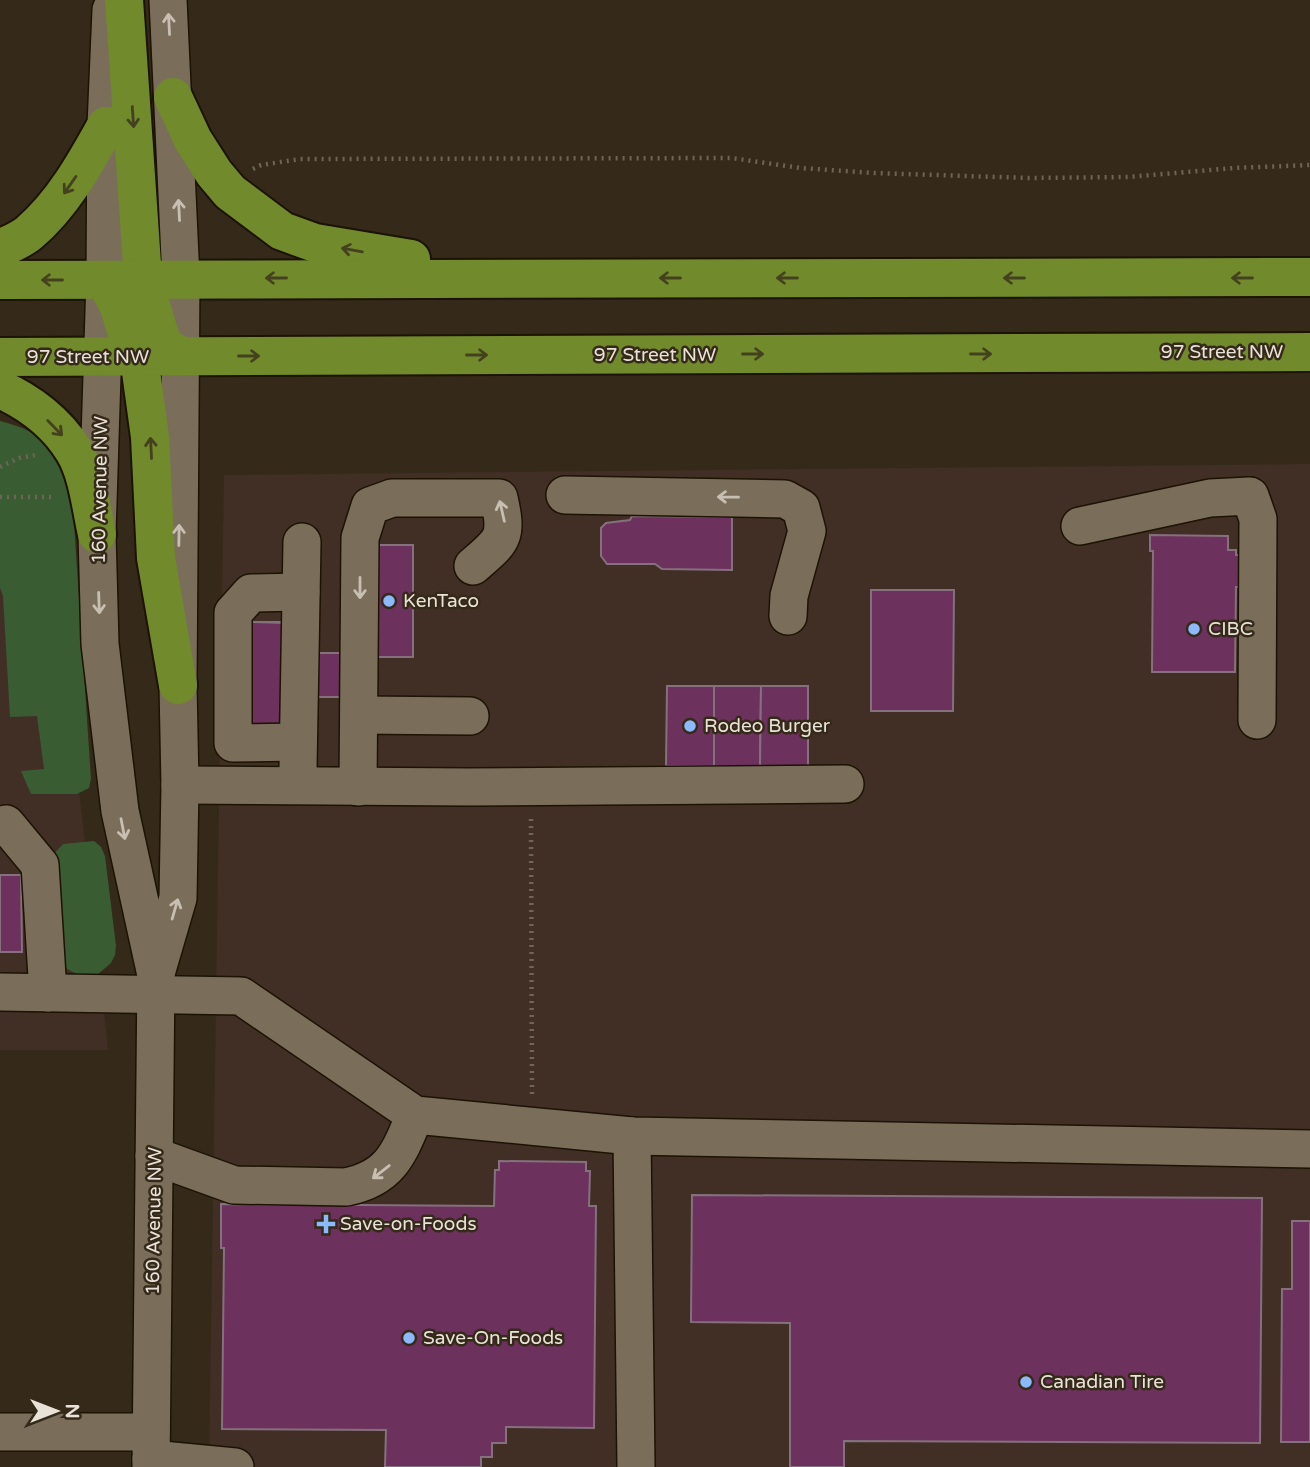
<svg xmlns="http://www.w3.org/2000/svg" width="1310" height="1467" font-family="'Varela Round',sans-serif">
<rect width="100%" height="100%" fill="#352a19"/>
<!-- commercial -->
<g fill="#412f26">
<path d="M1310 464V1467H209L224 475Z"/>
<path d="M0 558H53L108 1050H0Z"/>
</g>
<!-- green -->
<g fill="#3a5c33">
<path d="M0 421C47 433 57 449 72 493L91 779 89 788 77 794H31L21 771 44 769 37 716 10 717 3 596 0 588Z"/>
<path d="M94 841 101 847 105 856 116 946 115 955 111 963 98 974 83 977 67 969 57 952 53 855 63 844Z"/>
</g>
<!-- building -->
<g fill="#6c315c" stroke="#85707d" stroke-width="2">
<path d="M632 516 732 517V570L662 569 655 564H607L601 556V528L606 523 630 520Z"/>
<path d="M1150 535 1228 536V550H1236V555H1260V587H1236L1235 672H1152L1153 551H1150Z"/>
<path d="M365 545H413V657H364Z"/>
<path d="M871 590H954L953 711H871Z"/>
<rect x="244" y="622" width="38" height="99"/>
<path d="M252 622 286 623 285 726 250 725Z"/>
<path d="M314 653H344L343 697H314Z"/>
<path d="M667 686H714V766H666Z"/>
<path d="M714 686H761L760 766H714Z"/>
<path d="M761 686H808V766H760Z"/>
<path d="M0 875H21L22 952H0Z"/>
<path d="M499 1161 586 1162V1171H590L589 1206H596L594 1428 506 1427V1443H492V1457H481V1467H385L386 1430 222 1429 224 1248H221V1204L494 1206 495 1170H499Z"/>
<path d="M692 1195 1262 1198 1260 1443 844 1441V1467H790V1323L691 1322Z"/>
<path d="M1292 1221H1310V1442H1281L1282 1289H1292Z"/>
</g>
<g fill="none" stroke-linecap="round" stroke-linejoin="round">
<!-- minor casing -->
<g stroke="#1c1303" stroke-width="40">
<g id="minor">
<path d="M111 10 106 126 105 280 97 534 100 644 120 811 156 975 151 1467"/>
<path d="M565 495 785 499 801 508 807 531 789 596 788 616"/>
<path d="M1080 526 1210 498 1250 496 1258 519 1257 720"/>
<path d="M360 715 470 716"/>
<path d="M298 742 233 743V613L251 593 301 592"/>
<path d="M298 768 302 542"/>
<path d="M180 785 469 787 845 784"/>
<path d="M358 787 360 538 370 506 392 498H499C508 538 503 540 473 566"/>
<path d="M6 824 40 865 48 993"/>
<path d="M157 970 178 898 180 785 178 685 181 279 168 0"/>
<path d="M0 992 241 996 415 1115 632 1136 1310 1149"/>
<path d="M632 1136 636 1467"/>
<path d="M154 1156 234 1185 346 1187C391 1178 399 1153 415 1115"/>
<path d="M0 1432H151"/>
<path d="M151 1459 235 1467"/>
</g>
</g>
<!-- major casing -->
<g stroke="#1c1303" stroke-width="42">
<g id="major">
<path d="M124 0 143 279 163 345 181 356"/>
<path d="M173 97 193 140 214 173 230 192 282 231 315 243 411 259"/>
<path d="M0 249C9 244 21 240 29 233 62 205 85 164 106 126"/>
<path d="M0 280 1310 277"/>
<path d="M105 280 119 307 129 341 139 357 150 437 156 558 178 685"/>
<path d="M0 357 1310 352"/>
<path d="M0 389C29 402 57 423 74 451 88 474 91 508 97 534"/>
</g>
</g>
<!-- path -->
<g stroke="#6e6556" stroke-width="4.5" stroke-dasharray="2 5" stroke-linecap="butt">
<path d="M253 169 261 165 300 159 732 158 800 168 874 173 1029 178 1128 177 1234 168 1310 165"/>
<path d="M0 467 19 458 36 455"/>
<path d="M0 497H52"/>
<path d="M531 819 532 1094"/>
</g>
<!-- minor -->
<use href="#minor" stroke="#7a6e5b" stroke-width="37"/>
<!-- major -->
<use href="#major" stroke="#718a2c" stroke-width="38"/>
</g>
<!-- one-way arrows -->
<defs><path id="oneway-shaft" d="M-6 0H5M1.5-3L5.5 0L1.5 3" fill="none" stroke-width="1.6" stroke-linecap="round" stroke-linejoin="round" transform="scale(1.75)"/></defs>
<g stroke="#c8bfb2">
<use href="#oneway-shaft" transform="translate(169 24) rotate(-93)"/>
<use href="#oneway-shaft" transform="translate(179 210) rotate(-93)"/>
<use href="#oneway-shaft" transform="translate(728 497) rotate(-179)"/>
<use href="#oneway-shaft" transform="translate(502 511) rotate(-103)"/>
<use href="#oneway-shaft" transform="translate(179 535) rotate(-89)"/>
<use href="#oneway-shaft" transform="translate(360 588) rotate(90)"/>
<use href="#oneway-shaft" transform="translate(99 603) rotate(88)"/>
<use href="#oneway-shaft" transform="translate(123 829) rotate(79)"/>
<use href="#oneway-shaft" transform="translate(175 909) rotate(-74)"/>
<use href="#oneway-shaft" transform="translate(381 1172) rotate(142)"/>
</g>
<g stroke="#44421e">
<use href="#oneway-shaft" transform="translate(133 117) rotate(86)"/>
<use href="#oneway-shaft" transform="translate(70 185) rotate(125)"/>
<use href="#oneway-shaft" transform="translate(352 250) rotate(-170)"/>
<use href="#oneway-shaft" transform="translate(276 278) rotate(180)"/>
<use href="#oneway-shaft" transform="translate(670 278) rotate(-180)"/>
<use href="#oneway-shaft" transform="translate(787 278) rotate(180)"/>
<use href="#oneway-shaft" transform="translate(1014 278) rotate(180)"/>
<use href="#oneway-shaft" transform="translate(1242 278) rotate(180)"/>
<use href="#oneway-shaft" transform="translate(52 280) rotate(-180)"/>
<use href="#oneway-shaft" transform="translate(753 354)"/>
<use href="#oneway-shaft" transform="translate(981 354)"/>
<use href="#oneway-shaft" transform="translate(477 355)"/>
<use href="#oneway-shaft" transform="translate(249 356)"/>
<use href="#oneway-shaft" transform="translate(55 428) rotate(46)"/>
<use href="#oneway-shaft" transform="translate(151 448) rotate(-93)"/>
</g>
<!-- markers -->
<g fill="#8bb9fc" stroke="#352a19" stroke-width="2.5">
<circle cx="389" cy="601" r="7"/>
<circle cx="1194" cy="629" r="7"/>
<circle cx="690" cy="726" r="7"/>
<path d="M322.5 1213.5h7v7h7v7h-7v7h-7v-7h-7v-7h7z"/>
<circle cx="409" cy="1338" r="7"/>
<circle cx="1026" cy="1382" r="7"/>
</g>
<g text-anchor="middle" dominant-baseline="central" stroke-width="5" stroke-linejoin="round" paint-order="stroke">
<!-- street labels -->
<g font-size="19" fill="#e9e2d8" stroke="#352a19">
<text x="1222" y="352">97 Street NW</text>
<text x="655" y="355">97 Street NW</text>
<text x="88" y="357">97 Street NW</text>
<text transform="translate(100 490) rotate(-89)">160 Avenue NW</text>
<text transform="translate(154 1221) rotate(-89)">160 Avenue NW</text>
</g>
<!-- poi labels -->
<g font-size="19" fill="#e9e2d8" stroke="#352a19" text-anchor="start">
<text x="403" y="601">KenTaco</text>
<text x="1208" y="629">CIBC</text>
<text x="704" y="726">Rodeo Burger</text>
<text x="340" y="1224">Save-on-Foods</text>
<text x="423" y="1338">Save-On-Foods</text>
<text x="1040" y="1382">Canadian Tire</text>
</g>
</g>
<!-- north arrow -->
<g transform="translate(56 1411) rotate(90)" stroke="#352a19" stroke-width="5" paint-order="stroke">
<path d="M0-5L12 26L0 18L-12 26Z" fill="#e9e2d8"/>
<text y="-10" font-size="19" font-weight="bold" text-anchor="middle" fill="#e9e2d8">N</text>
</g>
</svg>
